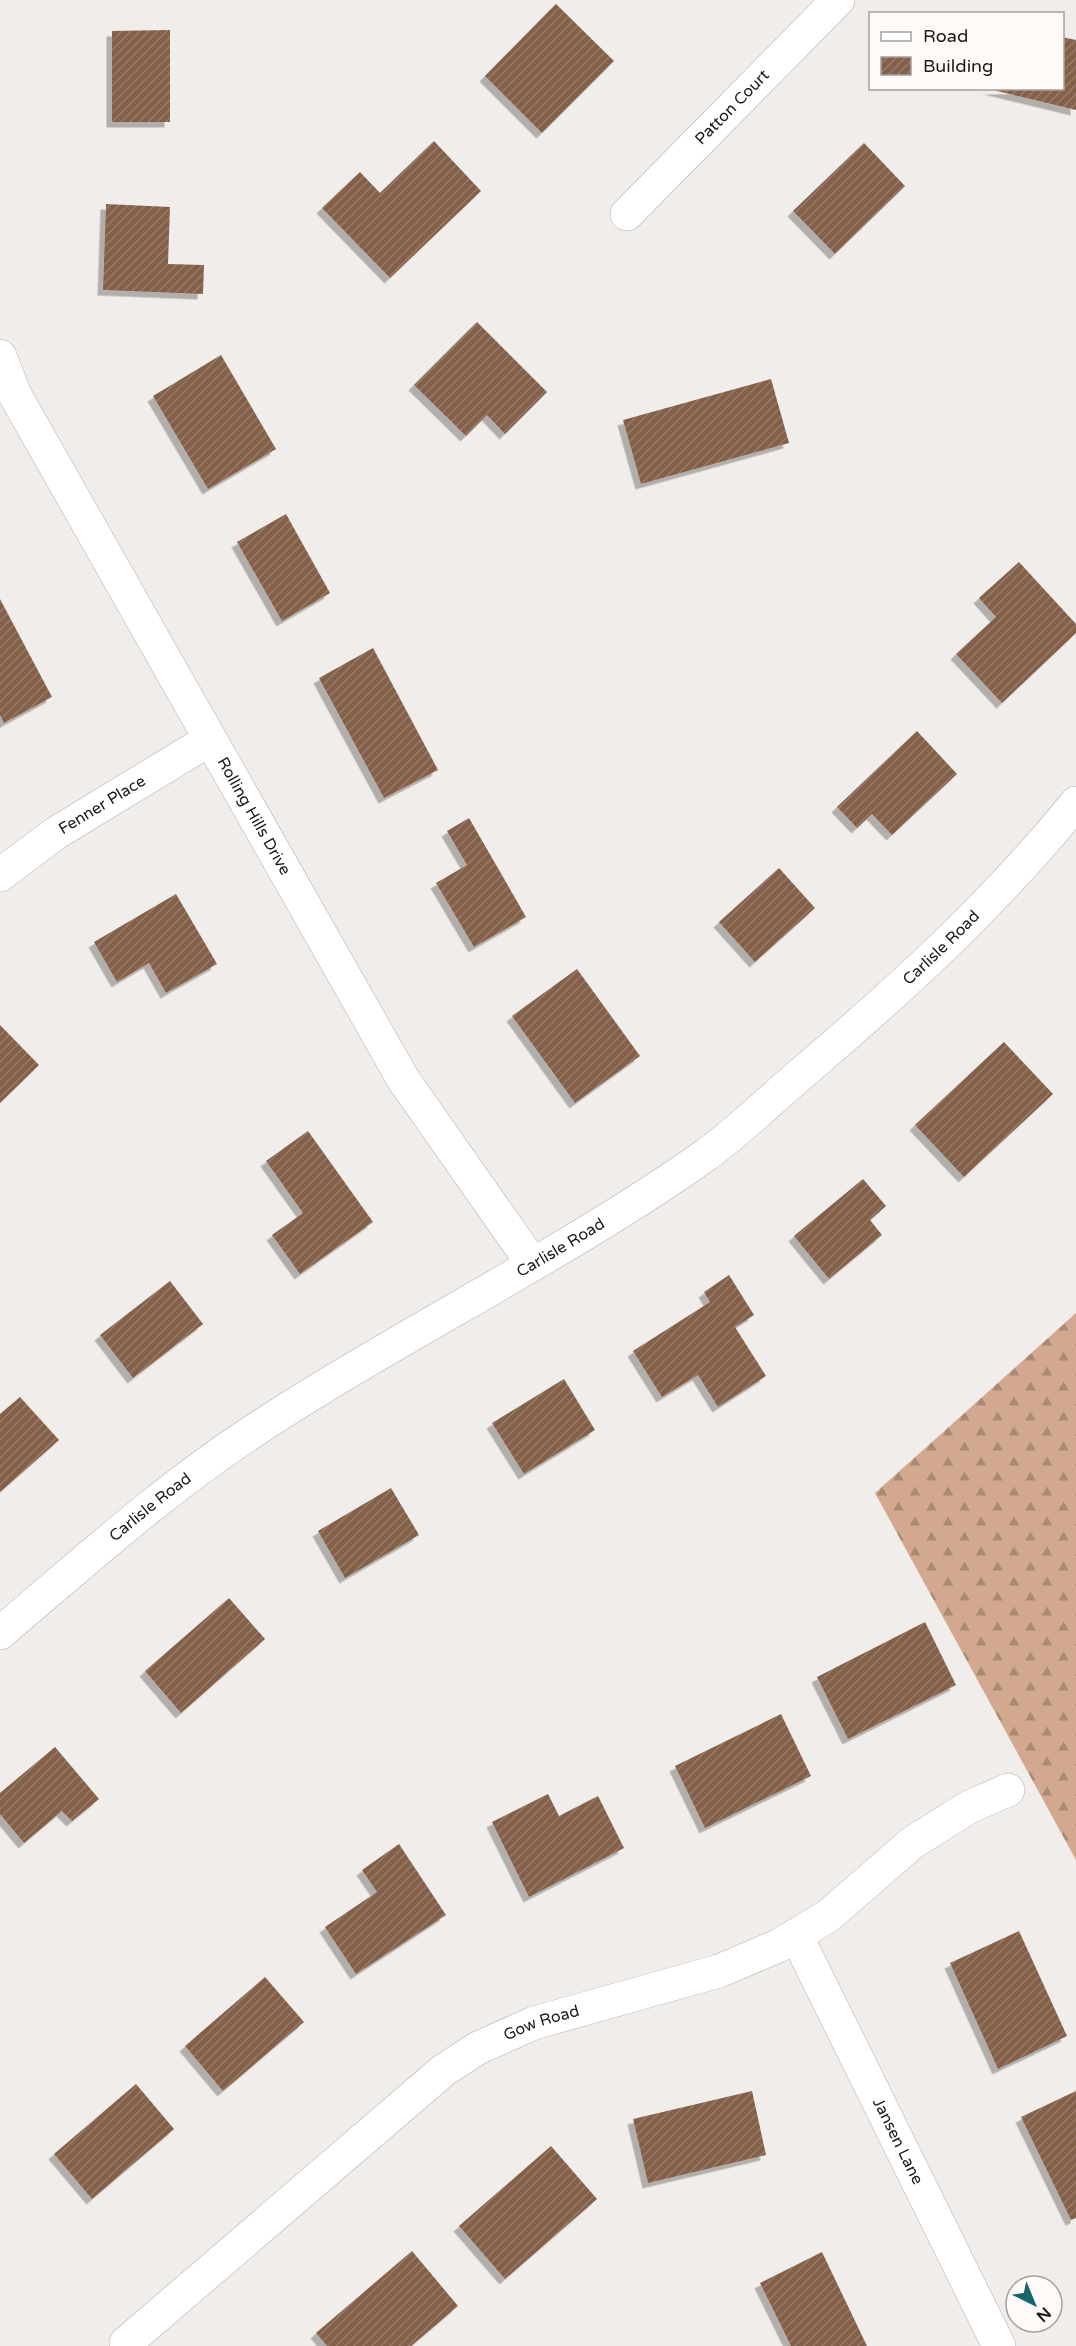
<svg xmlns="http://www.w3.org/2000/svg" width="1076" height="2346" font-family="'Varela Round',sans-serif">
<defs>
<pattern id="forest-firs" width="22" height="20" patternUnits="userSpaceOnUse" patternTransform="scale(1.5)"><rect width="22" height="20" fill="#d2a990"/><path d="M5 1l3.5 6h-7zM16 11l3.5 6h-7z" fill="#aa8975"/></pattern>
<pattern id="building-hatch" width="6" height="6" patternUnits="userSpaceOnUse" patternTransform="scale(1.5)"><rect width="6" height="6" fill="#856049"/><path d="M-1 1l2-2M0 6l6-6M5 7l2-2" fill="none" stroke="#957b6b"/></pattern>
<filter id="shadow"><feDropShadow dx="-5.5" dy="5.5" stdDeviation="0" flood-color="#0004"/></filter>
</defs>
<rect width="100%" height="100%" fill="#f1edea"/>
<!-- forest -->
<path fill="url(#forest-firs)" d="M1076 1313V1860L875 1493Z"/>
<!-- building -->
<g fill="url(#building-hatch)" filter="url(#shadow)">
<path d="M556 4 614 61 542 133 485 76Z"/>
<path d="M170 30V122H112V31Z"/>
<path d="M1062 37 1076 40V110L989 89 1062 88Z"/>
<path d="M434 141 481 191 390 278 322 208 360 172 380 193Z"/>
<path d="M864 143 905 186 835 254 793 211Z"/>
<path d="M106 204 170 207 168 264 204 265 203 294 103 290Z"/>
<path d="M477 322 547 392 505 434 487 415 466 436 414 385Z"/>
<path d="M221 355 276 449 208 489 153 396Z"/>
<path d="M771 379 789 443 641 484 623 420Z"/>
<path d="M286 514 330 593 282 621 237 542Z"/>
<path d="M1019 562 1076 624V633L1002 703 956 654 996 617 979 598Z"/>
<path d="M0 599 52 697 4 723 0 715Z"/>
<path d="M373 648 438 770 384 798 319 678Z"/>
<path d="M917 731 957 774 892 835 872 814 857 828 837 807Z"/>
<path d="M469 818 526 917 474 947 436 883 467 865 447 831Z"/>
<path d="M779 868 815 908 755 962 719 922Z"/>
<path d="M176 894 217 964 166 993 149 963 117 982 94 942Z"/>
<path d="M577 969 640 1056 575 1103 512 1016Z"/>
<path d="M0 1025 39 1065 0 1103Z"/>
<path d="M1004 1042 1053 1094 964 1177 915 1125Z"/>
<path d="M308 1131 373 1222 300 1274 272 1235 303 1213 266 1161Z"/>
<path d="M863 1179 886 1206 870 1220 882 1235 829 1279 794 1236Z"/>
<path d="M729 1275 754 1315 735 1327 766 1376 718 1407 698 1375 662 1397 633 1351 710 1302 704 1292Z"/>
<path d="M170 1281 203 1324 133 1378 100 1335Z"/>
<path d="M564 1379 595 1430 524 1474 492 1423Z"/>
<path d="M20 1397 59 1440 0 1492V1414Z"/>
<path d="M391 1488 419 1535 345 1578 318 1531Z"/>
<path d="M229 1598 265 1639 181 1713 145 1671Z"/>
<path d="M925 1622 956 1685 848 1739 817 1677Z"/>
<path d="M781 1714 811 1776 705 1828 675 1766Z"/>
<path d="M55 1747 99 1799 72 1821 62 1811 24 1843 0 1814V1793Z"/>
<path d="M548 1794 559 1816 598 1796 624 1848 529 1897 492 1822Z"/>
<path d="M399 1844 446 1915 356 1974 325 1927 377 1892 362 1870Z"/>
<path d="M1019 1931 1067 2036 998 2069 950 1963Z"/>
<path d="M265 1977 304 2022 223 2091 185 2046Z"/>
<path d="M136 2084 174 2129 92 2199 54 2154Z"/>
<path d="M752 2091 766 2155 648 2183 633 2119Z"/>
<path d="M1076 2091V2218L1071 2220 1021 2117Z"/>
<path d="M551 2146 597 2199 505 2279 459 2226Z"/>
<path d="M412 2251 458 2306 411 2346H327L316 2333Z"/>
<path d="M822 2252 867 2346H791L760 2283Z"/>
</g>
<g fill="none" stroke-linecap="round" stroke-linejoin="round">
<!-- street casing -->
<g stroke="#b3afac" stroke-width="34">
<g id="street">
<path id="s1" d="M627 214 838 0"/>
<path id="s2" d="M0 356 15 395 403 1079 532 1263"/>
<path id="s3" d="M0 875 56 833 209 740"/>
<path id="s4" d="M0 1633C82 1564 162 1491 252 1432 399 1335 559 1258 703 1157 740 1131 773 1097 808 1068 904 986 996 902 1076 803"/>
<path id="s5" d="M796 1935 999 2346"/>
<path id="s6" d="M126 2343 444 2070 478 2048 534 2023 719 1971 778 1946 828 1916 912 1843 969 1807 1008 1790"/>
</g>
</g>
<!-- street -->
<use href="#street" stroke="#fff" stroke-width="33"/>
</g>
<g text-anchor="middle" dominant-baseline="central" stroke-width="4.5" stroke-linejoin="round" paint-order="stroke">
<!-- street labels -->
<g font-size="16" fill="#1c1a19" stroke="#fffaf8">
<text stroke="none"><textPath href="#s1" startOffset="150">Patton Court</textPath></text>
<text stroke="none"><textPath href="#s3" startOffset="124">Fenner Place</textPath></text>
<text stroke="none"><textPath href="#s2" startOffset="526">Rolling Hills Drive</textPath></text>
<text stroke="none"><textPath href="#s4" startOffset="1168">Carlisle Road</textPath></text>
<text stroke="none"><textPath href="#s4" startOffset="682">Carlisle Road</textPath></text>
<text stroke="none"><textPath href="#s4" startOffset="196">Carlisle Road</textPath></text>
<text stroke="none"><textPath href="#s6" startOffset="528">Gow Road</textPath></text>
<text stroke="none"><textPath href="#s5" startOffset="230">Jansen Lane</textPath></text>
</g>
</g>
<!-- legend -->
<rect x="869" y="12" width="195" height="78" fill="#fffaf8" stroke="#a4a09f" stroke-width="1.5"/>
<rect x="881" y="32" width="30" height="9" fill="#ffffff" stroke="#a4a09f" stroke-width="1.5"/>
<text x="923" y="42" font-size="18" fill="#1c1a19">Road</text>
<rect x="881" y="57" width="30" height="18" fill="url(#building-hatch)" stroke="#a4a09f" stroke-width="1.5"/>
<text x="923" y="72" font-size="18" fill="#1c1a19">Building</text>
<!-- north arrow -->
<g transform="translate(1034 2304) rotate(137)"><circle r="28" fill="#fffaf8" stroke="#a4a09f" stroke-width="1.5"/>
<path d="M0-4.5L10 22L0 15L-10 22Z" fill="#16646c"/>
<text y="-9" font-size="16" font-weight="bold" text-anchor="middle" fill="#1c1a19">N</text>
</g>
</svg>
